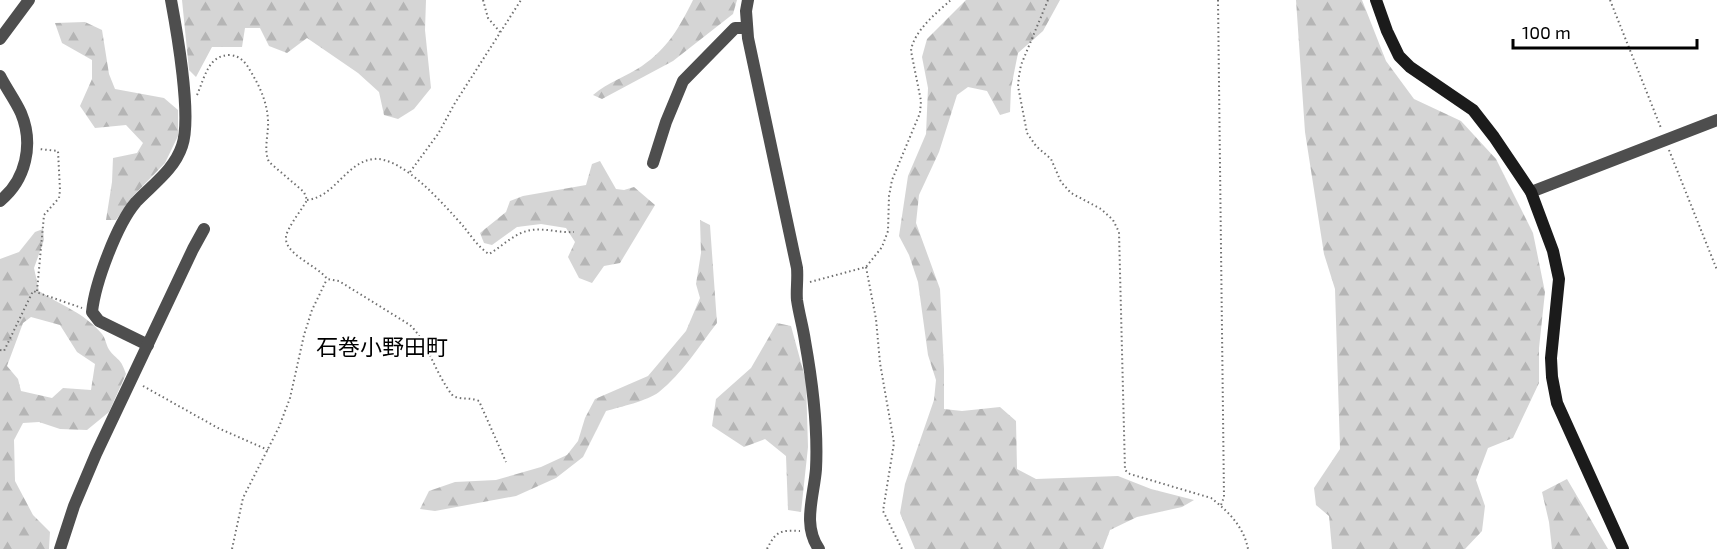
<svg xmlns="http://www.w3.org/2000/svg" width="1717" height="549" font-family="'Exo 2','Noto Sans JP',sans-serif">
<defs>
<pattern id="forest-firs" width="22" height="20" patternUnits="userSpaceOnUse" patternTransform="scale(1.5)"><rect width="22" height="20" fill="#d5d5d5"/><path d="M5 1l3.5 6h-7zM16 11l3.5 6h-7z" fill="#b5b5b5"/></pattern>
</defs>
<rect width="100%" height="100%" fill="#fff"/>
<!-- forest -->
<g fill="url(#forest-firs)" fill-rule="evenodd">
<path d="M182 0H426L425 30 431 88 414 109 398 119 384 115 379 92 358 73 307 38 287 53 269 46 260 28H245L242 47H212L196 77 189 70Z"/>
<path d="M693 0H737L733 14 673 61 602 99 593 95C608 82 626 77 642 66 668 48 679 28 693 0Z"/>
<path d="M966 0H1060L1043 31 1018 53 1011 88 1010 112 1000 115 987 91 968 87 957 95 939 152 919 195 916 223 940 289 944 369V409L962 411 1000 407 1016 421 1017 469 1036 479 1118 476 1151 489 1194 500 1182 507 1137 517 1110 530 1103 549H915L900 513 905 484 934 400 936 380 928 355 918 282 909 255 899 236 908 176 926 134 928 88 922 57 927 39Z"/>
<path d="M1296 0H1362L1386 61 1414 99 1461 121 1496 159 1533 233 1545 292 1539 348V383L1513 438 1488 448 1476 480 1485 506 1482 531 1465 549H1332L1329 516 1316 505 1314 488 1340 449 1335 289 1324 254 1305 132Z"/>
<path d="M85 22 102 30 109 74 115 89 164 98 178 110V136L165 163 134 195 116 220H106L112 182 113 158 137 153 143 143 126 125 95 128 80 106 92 79V60L62 43 55 23Z"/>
<path d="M600 161 616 189 624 190 634 187 655 205 620 263 604 266 592 283 579 278 568 257 575 242 566 228 541 224 517 227 492 245 484 243 480 233 506 212 510 201 523 196 586 185 592 164Z"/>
<path d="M700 220 710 225 717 323C699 346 682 374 659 392 647 401 620 407 606 411L583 457 556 478 516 496 435 511 420 509 429 491 455 482 496 480 541 467 567 455 578 441 585 418 595 399 648 376 686 331 700 298 696 284 701 253Z"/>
<path d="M43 229 44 240 34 268 39 291C60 305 85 313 102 334 106 339 106 346 110 351 119 362 120 357 126 374L109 412 87 430 60 429 39 422 23 423 14 440 15 481 33 515 50 532 49 549H0V259L19 252 35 232ZM31 317 60 325 77 352 95 364 91 390 63 388 52 398 21 391 18 379 7 366 23 323Z"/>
<path d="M777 323 791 326 806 381 808 447 801 512 788 510 786 456 765 439 744 447 712 426 716 399 751 368Z"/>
<path d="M1567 479 1608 549H1552L1549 522 1542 492Z"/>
</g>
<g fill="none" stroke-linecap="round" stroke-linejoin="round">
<!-- path -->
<g stroke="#707070" stroke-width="2" stroke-dasharray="1.5 3" stroke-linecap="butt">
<path d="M483 0 488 18 500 32"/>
<path d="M1048 0 1021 65 1019 76 1018 86 1027 133 1036 146 1051 159 1061 182 1071 193 1101 209 1113 220 1119 232 1125 470 1130 474 1211 498C1228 511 1244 527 1248 549"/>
<path d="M1218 0 1224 497 1221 505"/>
<path d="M1610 0 1661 128"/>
<path d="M197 95C205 77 208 55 230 55 241 56 246 63 251 72 260 87 267 102 268 120 269 134 263 149 269 162L304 192 307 200C301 211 292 221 287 233 279 253 318 265 327 279L339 281 410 325C427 341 436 375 453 396 462 400 470 397 479 401L506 462"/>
<path d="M1669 150 1717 270"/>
<path d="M410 172 438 134 455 103 521 0"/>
<path d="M307 200C335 197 345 163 373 159 403 156 445 206 464 227 471 236 479 248 489 254 503 246 514 233 531 230 545 228 560 233 574 232"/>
<path d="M866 267 876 319 880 363 894 443 883 511 902 549"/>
<path d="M810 282 866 267 882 247 888 231 889 196 892 180 920 113 921 101 911 51C913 32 937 12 951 0"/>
<path d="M37 291 44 215 59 198 60 190 58 151 39 149"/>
<path d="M0 350 4 351 33 291 82 308"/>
<path d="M143 386 218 428 268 450"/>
<path d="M232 549 243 498 279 427 290 398 304 335 312 310 327 279"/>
<path d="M767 549C776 531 780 530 800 531"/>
</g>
<!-- street -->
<g stroke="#4e4e4e" stroke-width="12">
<path d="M748 0 746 11 748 38 797 268C798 279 796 291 797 300 799 314 803 327 805 341 812 380 818 430 816 469 814 496 802 525 819 549"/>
<path d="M0 39 29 0"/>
<path d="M0 76C6 88 15 100 21 113 34 144 26 180 0 201"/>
<path d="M653 163 666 122 683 81 735 28H746"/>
<path d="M1531 192 1717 120"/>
<path d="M148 345 99 321 92 312C95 283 117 224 136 202 153 184 174 170 182 146 192 118 177 32 171 0"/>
<path d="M60 549 74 506 96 454 193 249 204 229"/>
</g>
<!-- secondary -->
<path stroke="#1b1b1b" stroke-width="12" d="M1376 0 1387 31 1399 56 1410 67 1473 110 1494 137 1531 192 1553 251 1559 279 1551 358 1552 377 1557 403 1623 549"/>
</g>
<g text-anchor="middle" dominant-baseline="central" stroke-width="4.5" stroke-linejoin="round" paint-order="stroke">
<!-- quarter labels -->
<g font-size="22" fill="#000" stroke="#fff">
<text x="382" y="346">石巻小野田町</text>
</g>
</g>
<!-- scale -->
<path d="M1513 39v9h184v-9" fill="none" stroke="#000000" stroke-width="3"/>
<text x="1522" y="39" font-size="18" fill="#000000" stroke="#ffffff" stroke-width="4.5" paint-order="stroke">100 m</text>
</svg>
